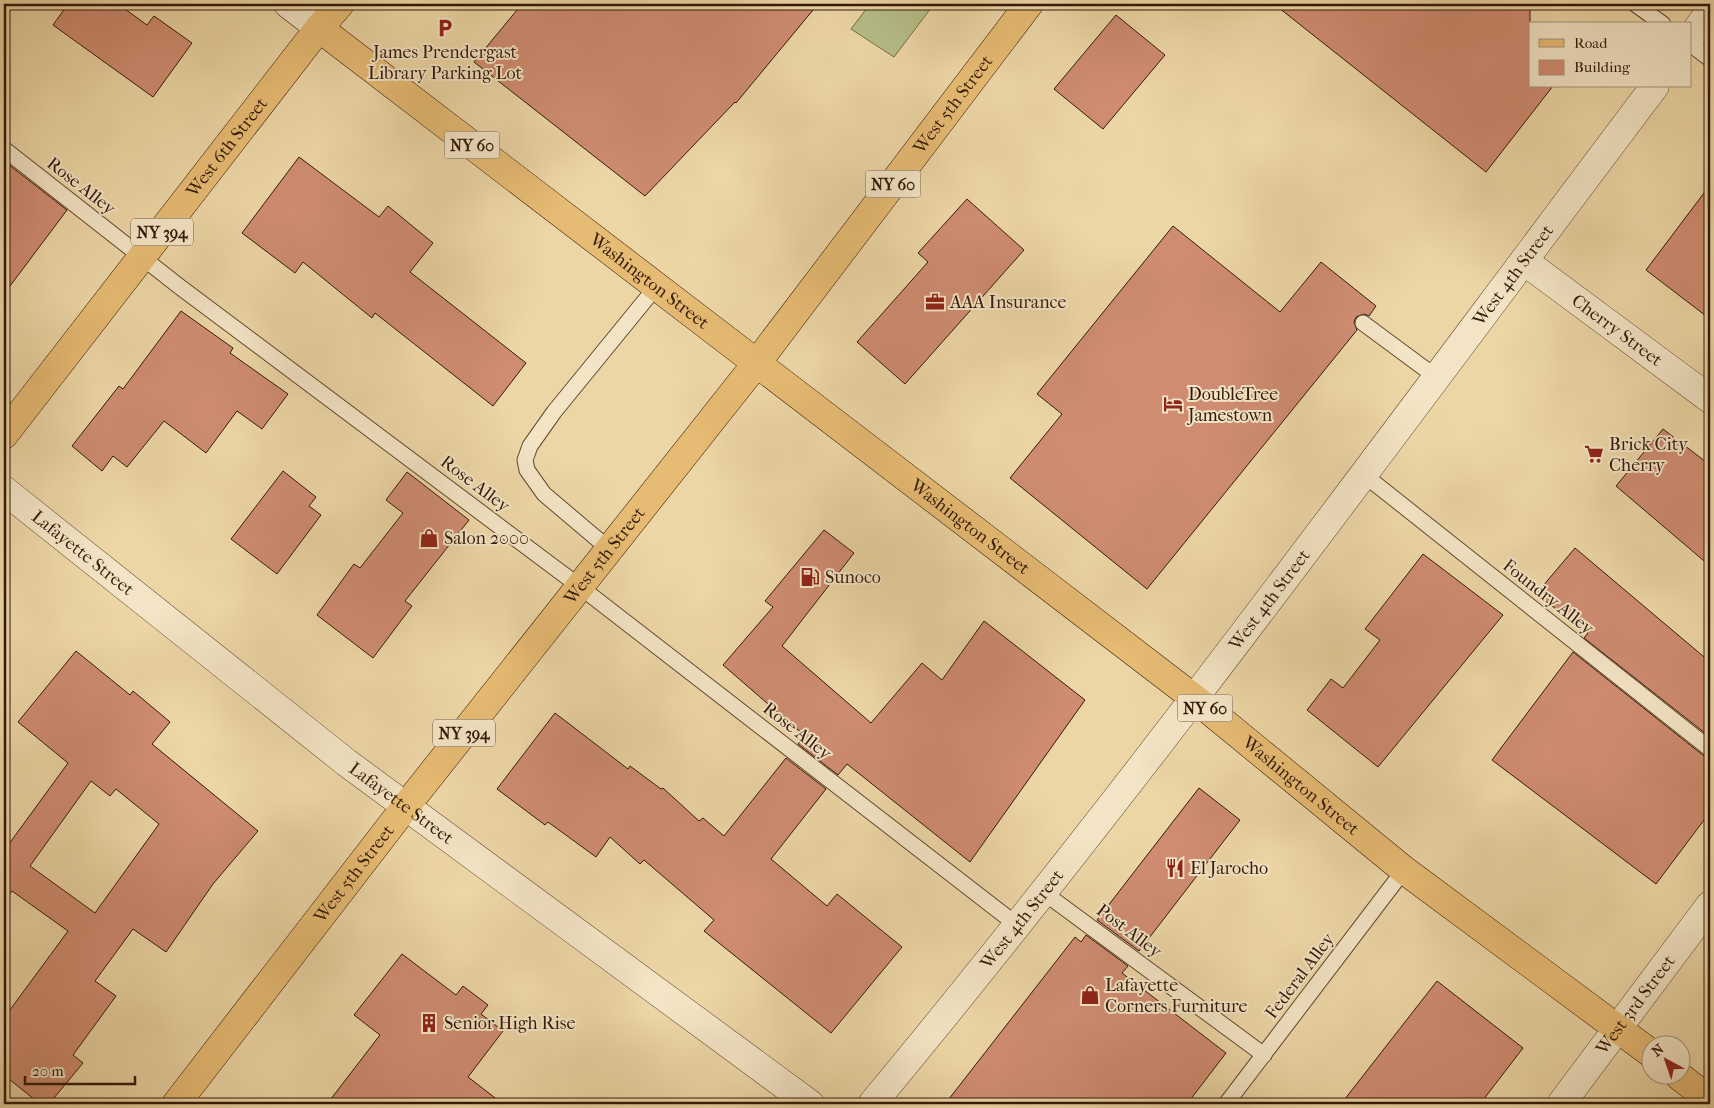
<svg xmlns="http://www.w3.org/2000/svg" width="1714" height="1108" font-family="'IM FELL French Canon',serif">
<rect width="100%" height="100%" fill="#edd6a6"/>
<filter id="stains"><feTurbulence type="fractalNoise" baseFrequency=".004" numOctaves="4"/><feColorMatrix values="0 0 0 0 .2 0 0 0 0 .09 0 0 0 0 .02 0 0 0 .5 -.17"/></filter>
<radialGradient id="worn" r=".72"><stop offset=".6" stop-color="#630" stop-opacity="0"/><stop offset="1" stop-color="#630" stop-opacity=".3"/></radialGradient>
<!-- green -->
<path fill="#b6be88" stroke="#746c48" d="M870 4H934L894 57 851 29Z"/>
<!-- building -->
<g fill="#cf8c71" stroke="#331909" fill-rule="evenodd">
<path d="M68 4H118L147 25 154 16 192 43 153 97 53 25Z"/>
<path d="M522 4H818L736 103 735 102 645 196 474 62Z"/>
<path d="M1274 4H1530V86H1553L1486 172Z"/>
<path d="M1116 15 1165 55 1103 129 1054 89Z"/>
<path d="M299 157 379 217 388 206 433 243 410 272 526 363 493 406 375 313 372 318 303 262 295 273 242 233Z"/>
<path d="M4 161 67 210 4 294Z"/>
<path d="M1710 185V319L1646 270Z"/>
<path d="M967 199 1024 250 905 384 857 342 928 262 918 253Z"/>
<path d="M1173 226 1280 312 1321 262 1376 306 1369 316 1364 314 1356 317 1354 322 1357 330 1147 589 1010 478 1062 414 1037 394Z"/>
<path d="M181 311 233 348 230 353 288 394 262 429 237 411 206 453 164 421 127 467 113 456 102 471 72 446 119 386 123 389Z"/>
<path d="M1663 429 1710 465V566L1616 486Z"/>
<path d="M283 471 316 497 309 506 321 515 277 574 231 539Z"/>
<path d="M407 472 469 520 405 601 412 606 373 658 317 615 354 564 360 568 403 513 386 500Z"/>
<path d="M824 530 854 553 782 646 871 723 922 663 942 680 984 621 1085 700 970 862 847 764 838 775 798 744 805 736 723 665 773 607 765 601Z"/>
<path d="M1575 548 1710 662V737L1584 638 1588 633 1536 594Z"/>
<path d="M1423 554 1503 615 1378 767 1307 710 1331 679 1343 688 1380 640 1365 629Z"/>
<path d="M76 651 130 695 133 691 170 722 152 744 258 831 213 884 166 952 133 929 95 981 116 996 73 1055 83 1063 49 1104H40L4 1075V1018L68 931 12 891 4 902V847L6 848 68 763 18 722ZM91 781 110 796 116 789 159 824 95 913 30 866Z"/>
<path d="M1573 652 1704 756 1710 758V812L1656 884 1492 760Z"/>
<path d="M555 713 628 769 630 766 661 789 663 788 699 821 703 818 724 836 786 758 826 789 771 859 827 906 837 894 902 947 831 1033 704 931 714 920 644 860 640 864 610 837 596 857 548 822 545 825 497 789Z"/>
<path d="M1199 788 1240 820 1139 951 1097 920Z"/>
<path d="M1086 935 1128 966 1122 973 1226 1053 1187 1104H945L1075 937 1081 942Z"/>
<path d="M402 954 456 995 463 986 488 1005 481 1014 503 1031 468 1077 503 1104H327L380 1035 354 1015Z"/>
<path d="M1437 981 1523 1048 1480 1104H1341Z"/>
</g>
<g fill="none" stroke-linecap="round" stroke-linejoin="round">
<!-- service casing -->
<g stroke="#624830" stroke-width="17">
<g id="service">
<path d="M1635 4 1663 24"/>
<path d="M1690 44 1710 59"/>
<path d="M4 149 180 287 579 586 1017 925"/>
<path d="M1363 323 1436 377"/>
<path d="M1363 474 1710 749"/>
<path d="M609 549 544 494 527 470 525 460 530 446 554 412 656 287"/>
<path d="M1043 892 1264 1055"/>
<path d="M1226 1104 1404 870"/>
</g>
</g>
<!-- minor casing -->
<g stroke="#624830" stroke-width="29">
<g id="minor">
<path d="M1690 39 1710 11"/>
<path id="s1" d="M1524 261 1710 399"/>
<path id="s2" d="M4 490 347 763 810 1104"/>
<path id="s3" d="M872 1104C1145 775 1397 428 1655 86"/>
</g>
</g>
<!-- tertiary casing -->
<g stroke="#624830" stroke-width="29">
<g id="tertiary">
<path id="s4" d="M1561 1104 1710 905"/>
</g>
</g>
<!-- secondary casing -->
<g stroke="#331909" stroke-width="29">
<path id="secondary" d="M288 4 319 28"/>
</g>
<!-- primary casing -->
<g stroke="#331909" stroke-width="29">
<g id="primary">
<path id="s5" d="M4 435 319 28"/>
<path id="s6" d="M176 1104 406 806 756 364"/>
</g>
</g>
<!-- trunk casing -->
<g stroke="#331909" stroke-width="29">
<g id="trunk">
<path id="s7" d="M340 4 319 28 1194 698 1404 870 1652 1054"/>
<path id="s8" d="M756 364 1029 4"/>
<path d="M1679 1076 1710 1100"/>
</g>
</g>
<!-- service -->
<use href="#service" stroke="#f3e4c5" stroke-width="15"/>
<!-- minor -->
<use href="#minor" stroke="#f3e4c5" stroke-width="28"/>
<!-- tertiary -->
<use href="#tertiary" stroke="#f3e4c5" stroke-width="28"/>
<!-- secondary -->
<use href="#secondary" stroke="#f3e4c5" stroke-width="28"/>
<!-- primary -->
<use href="#primary" stroke="#e6bb73" stroke-width="28"/>
<!-- trunk -->
<use href="#trunk" stroke="#e6bb73" stroke-width="28"/>
</g>
<!-- icons -->
<defs>
<g id="parking-bare" transform="scale(1.5)"><path d="M-3.5-5.5H1a3.5 3.5 0 0 1 0 7H-1V5.5H-3.5ZM-1-3.4V-.6H.8a1.4 1.4 0 0 0 0-2.8Z" fill="#8f2418" stroke="#f3e4c5" stroke-width="2.5" paint-order="stroke"/></g>
<g id="office-bare" transform="scale(1.5)"><path d="M-6-3h4V-5.5h4V-3h4V5H-6ZM-1-4.5V-3h2v-1.5ZM-6 0V1H6V0Z" fill="#8f2418" stroke="#f3e4c5" stroke-width="2.5" paint-order="stroke"/></g>
<g id="hotel-bare" transform="scale(1.5)"><path d="M-6-4.5h1.5V1H6V5H4.5V3h-9V5H-6ZM-4 0a1.8 1.8 0 1 1 3.6 0ZM.5 0V-2.5h3Q6-2.5 6 0Z" fill="#8f2418" stroke="#f3e4c5" stroke-width="2.5" paint-order="stroke"/></g>
<g id="supermarket-bare" transform="scale(1.5)"><path d="M-6-5.5h2.5l.6 2H6L4.5 2H-2.5L-4.4-4H-6ZM-1.5 3.2a1.3 1.3 0 1 0 .1 0ZM3 3.2a1.3 1.3 0 1 0 .1 0Z" fill="#8f2418" stroke="#f3e4c5" stroke-width="2.5" paint-order="stroke"/></g>
<g id="shop-bare" transform="scale(1.5)"><path d="M-5-2.5h2.3a2.7 3.5 0 0 1 5.4 0H5L5.5 6h-11ZM-1.5-2.5h3a1.5 2.3 0 0 0-3 0Z" fill="#8f2418" stroke="#f3e4c5" stroke-width="2.5" paint-order="stroke"/></g>
<g id="fuel-bare" transform="scale(1.5)"><path d="M-5.5-6h7V0h2V4h1.3V-2.5L3-4.5l.8-.8L6-3V5H2.5V1h-1V6h-7ZM-4.2-4.7v3.2H.2V-4.7Z" fill="#8f2418" stroke="#f3e4c5" stroke-width="2.5" paint-order="stroke"/></g>
<g id="restaurant-bare" transform="scale(1.5)"><path d="M-5-6h1v4h1v-4h1v4h1v-4h1v5L-1.5 .5V6h-2V.5L-5-1ZM5-6V6H3V1.5H1.5Q1.5-4 5-6Z" fill="#8f2418" stroke="#f3e4c5" stroke-width="2.5" paint-order="stroke"/></g>
<g id="building-bare" transform="scale(1.5)"><path d="M-4-6H4V6H1V3H-1V6H-4ZM-2.5-4.3h1.7v1.8h-1.7ZM.8-4.3h1.7v1.8H.8ZM-2.5-1h1.7V.8h-1.7ZM.8-1h1.7V.8H.8Z" fill="#8f2418" stroke="#f3e4c5" stroke-width="2.5" paint-order="stroke"/></g>
</defs>
<g fill-rule="evenodd">
<use href="#parking-bare" x="445" y="28"/>
<use href="#office-bare" x="935" y="302"/>
<use href="#hotel-bare" x="1173" y="404"/>
<use href="#supermarket-bare" x="1594" y="454"/>
<use href="#shop-bare" x="429" y="538"/>
<use href="#fuel-bare" x="810" y="577"/>
<use href="#restaurant-bare" x="1175" y="868"/>
<use href="#shop-bare" x="1090" y="995"/>
<use href="#building-bare" x="429" y="1023"/>
</g>
<g text-anchor="middle" dominant-baseline="central" stroke-width="4" stroke-linejoin="round" paint-order="stroke">
<!-- shield labels -->
<g fill="#f3e4c5" stroke="#6d5641" stroke-width="1">
<rect x="444.5" y="131.5" width="55" height="27" rx="4"/>
<rect x="865.5" y="170.5" width="55" height="27" rx="4"/>
<rect x="131" y="218.5" width="62" height="27" rx="4"/>
<rect x="1177.5" y="694.5" width="55" height="27" rx="4"/>
<rect x="433" y="719.5" width="62" height="27" rx="4"/>
</g>
<g font-size="16" font-weight="bold" fill="#331909">
<text x="472" y="145">NY 60</text>
<text x="893" y="184">NY 60</text>
<text x="162" y="232">NY 394</text>
<text x="1205" y="708">NY 60</text>
<text x="464" y="733">NY 394</text>
</g>
<!-- poi labels -->
<g font-size="18" fill="#331909" stroke="#f3e4c5" text-anchor="start">
<text x="445" y="52" text-anchor="middle">James Prendergast<tspan x="445" dy="21">Library Parking Lot</tspan></text>
<text x="950" y="302">AAA Insurance</text>
<text x="1188" y="394">DoubleTree<tspan x="1188" dy="21">Jamestown</tspan></text>
<text x="1609" y="444">Brick City<tspan x="1609" dy="21">Cherry</tspan></text>
<text x="444" y="538">Salon 2000</text>
<text x="825" y="577">Sunoco</text>
<text x="1190" y="868">El Jarocho</text>
<text x="1105" y="985">Lafayette<tspan x="1105" dy="21">Corners Furniture</tspan></text>
<text x="444" y="1023">Senior High Rise</text>
</g>
<!-- street labels -->
<g font-size="18" fill="#331909" stroke="#f3e4c5">
<text stroke="none"><textPath href="#s8" startOffset="326">West 5th Street</textPath></text>
<text stroke="none"><textPath href="#s5" startOffset="364">West 6th Street</textPath></text>
<text transform="translate(81 186) rotate(38)">Rose Alley</text>
<text stroke="none"><textPath href="#s3" startOffset="1048">West 4th Street</textPath></text>
<text stroke="none"><textPath href="#s7" startOffset="448">Washington Street</textPath></text>
<text stroke="none"><textPath href="#s1" startOffset="116">Cherry Street</textPath></text>
<text transform="translate(475 484) rotate(37)">Rose Alley</text>
<text stroke="none"><textPath href="#s7" startOffset="852">Washington Street</textPath></text>
<text stroke="none"><textPath href="#s2" startOffset="101">Lafayette Street</textPath></text>
<text stroke="none"><textPath href="#s6" startOffset="696">West 5th Street</textPath></text>
<text transform="translate(1548 597) rotate(38)">Foundry Alley</text>
<text stroke="none"><textPath href="#s3" startOffset="642">West 4th Street</textPath></text>
<text transform="translate(797 731) rotate(38)">Rose Alley</text>
<text stroke="none"><textPath href="#s7" startOffset="1272">Washington Street</textPath></text>
<text stroke="none"><textPath href="#s2" startOffset="506">Lafayette Street</textPath></text>
<text stroke="none"><textPath href="#s6" startOffset="291">West 5th Street</textPath></text>
<text stroke="none"><textPath href="#s3" startOffset="238">West 4th Street</textPath></text>
<text transform="translate(1129 931) rotate(37)">Post Alley</text>
<text transform="translate(1300 976) rotate(-53)">Federal Alley</text>
<text stroke="none"><textPath href="#s4" startOffset="124">West 3rd Street</textPath></text>
</g>
</g>
<!-- margin -->
<rect width="1714" height="1108" fill="none" stroke="#edd6a6" stroke-width="20"/>
<rect x="5" y="5" width="1704" height="1098" fill="none" stroke="#331909" stroke-width="2.5"/>
<rect x="10" y="10" width="1694" height="1088" fill="none" stroke="#331909"/>
<!-- legend -->
<rect x="1529" y="22" width="162" height="65" fill="#f3e4c5" stroke="#a6937a"/>
<rect x="1539" y="39" width="25" height="8" fill="#e6bb73" stroke="#a6937a"/>
<text x="1574" y="48" font-size="15" fill="#331909">Road</text>
<rect x="1539" y="60" width="25" height="15" fill="#cf8c71" stroke="#a6937a"/>
<text x="1574" y="72" font-size="15" fill="#331909">Building</text>
<!-- north arrow -->
<g transform="translate(1666 1060) rotate(320)"><circle r="24" fill="#f3e4c5" stroke="#a6937a"/>
<path d="M0-4L9 19L0 12L-9 19Z" fill="#8f2418"/>
<text y="-8" font-size="14" font-weight="bold" text-anchor="middle" fill="#331909">N</text>
</g>
<!-- scale -->
<path d="M25 1076v8h110v-8" fill="none" stroke="#331909" stroke-width="2.5"/>
<text x="32" y="1076" font-size="15" fill="#331909" stroke="#f3e4c5" stroke-width="4" paint-order="stroke">20 m</text>
<rect width="100%" height="100%" filter="url(#stains)"/>
<rect width="100%" height="100%" fill="url(#worn)"/>
</svg>
